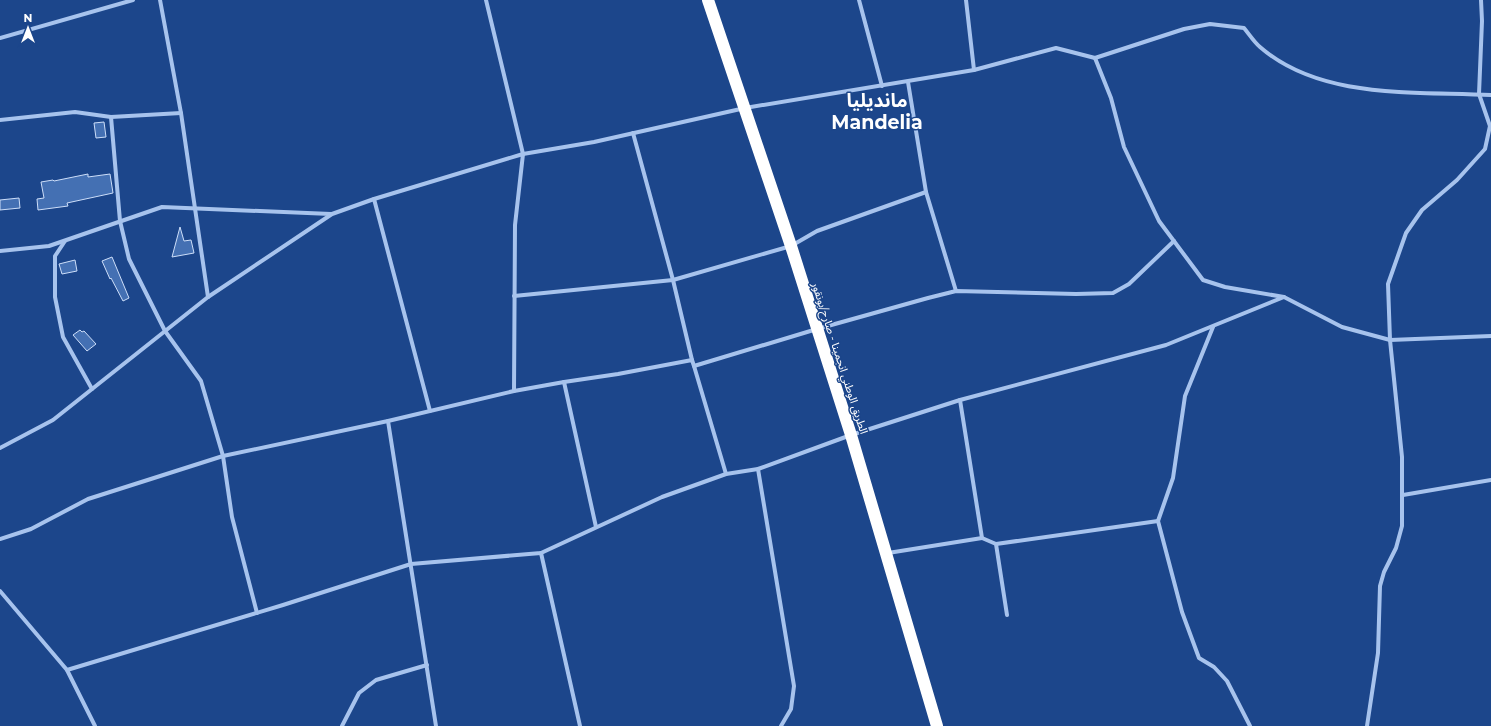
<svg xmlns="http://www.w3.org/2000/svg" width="1491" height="726" font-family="Montserrat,'Noto Sans Arabic',sans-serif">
<rect width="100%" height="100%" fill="#1c468b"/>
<!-- building -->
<g fill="#4470b3" stroke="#cddef9">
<path d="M104 122 106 137 96 138 94 123Z"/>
<path d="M88 174V177L110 174 113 193 67 203 68 206 38 210 37 199 44 198 41 182 53 180 54 181Z"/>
<path d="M19 198 20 208 0 210V200Z"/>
<path d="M180 227 184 241 191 240 194 253 172 257Z"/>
<path d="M112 257 129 298 123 301 111 278 110 279 102 261Z"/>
<path d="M75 260 77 271 62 274 59 264Z"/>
<path d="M80 330 82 332 84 331 96 344 87 351 73 335Z"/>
</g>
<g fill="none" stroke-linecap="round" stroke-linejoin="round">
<!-- street -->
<g stroke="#a7c3ed" stroke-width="4">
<path d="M160 0 181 113 208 297"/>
<path d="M486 0 523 154 515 225 514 391"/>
<path d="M859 0 882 86"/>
<path d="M966 0 974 70"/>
<path d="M0 38 133 0"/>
<path d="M1095 58 1111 98 1124 147 1159 221 1203 280 1225 287 1284 297 1342 327 1390 340 1491 336"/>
<path d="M908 82 926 192 956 291"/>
<path d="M111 117 120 221 129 259 165 331 201 381 223 456 232 517 257 613"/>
<path d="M0 120 75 112 111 117 181 113"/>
<path d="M633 133 673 280 692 360"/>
<path d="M374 199 430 411"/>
<path d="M65 241 55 256V297L63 337 92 389"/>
<path d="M0 251 49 246 162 207 331 214"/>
<path d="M514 296 673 280 791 246 817 231 926 192"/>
<path d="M1213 327 1185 396 1173 478 1158 521 1182 612 1199 658 1214 667 1227 681 1250 726"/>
<path d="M694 366 726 474"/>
<path d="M564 382 596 527"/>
<path d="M960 400 982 538 996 544 1007 615"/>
<path d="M388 421 436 726"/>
<path d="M0 448 53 420 208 297 332 214 374 199 523 154 594 142 745 108 974 70 1056 48 1095 58 1184 29 1210 24 1244 28C1249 34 1254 42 1260 47 1321 100 1415 91 1491 95"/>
<path d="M758 469 794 686 791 709 781 726"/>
<path d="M1403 495 1491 480"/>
<path d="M0 539 31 529 88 499 223 456 388 421 514 391 564 382 618 374 692 360 694 366 817 329 928 298 956 291 1076 294 1113 293 1129 284 1174 241"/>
<path d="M996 544 1158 521"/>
<path d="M541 553 580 726"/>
<path d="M888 553 982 538"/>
<path d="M0 591 67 670 95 726"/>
<path d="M67 670 283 605 411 564 541 553 662 497 726 474 758 469 851 435 960 400 1166 345 1284 297"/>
<path d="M342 726 359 693 376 680 427 665"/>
<path d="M1367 726 1378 653 1380 586 1384 572 1396 548 1402 526V457L1390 340 1388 284 1406 233 1422 210 1457 180 1485 149 1490 126 1479 94 1482 21 1481 0"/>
</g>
<!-- highway -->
<path stroke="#fff" stroke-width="12" d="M708 0 791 246 851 435 937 726"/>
</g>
<g text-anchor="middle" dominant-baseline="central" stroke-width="3" stroke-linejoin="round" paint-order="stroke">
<!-- street labels -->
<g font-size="11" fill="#fff" stroke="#1c468b">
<text transform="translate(840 358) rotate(72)">الطريق الوطني انجمينا - صارح/بونقور</text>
</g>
<!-- town labels -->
<g font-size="19" font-weight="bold" fill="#fff" stroke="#1c468b">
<text x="877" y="100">مانديليا<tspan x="877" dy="22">Mandelia</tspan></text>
</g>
</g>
<!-- north arrow -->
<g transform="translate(28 28)" stroke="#1c468b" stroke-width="3" paint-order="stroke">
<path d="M0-3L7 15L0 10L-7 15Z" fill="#ffffff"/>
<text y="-6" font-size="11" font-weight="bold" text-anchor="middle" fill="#ffffff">N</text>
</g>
</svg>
